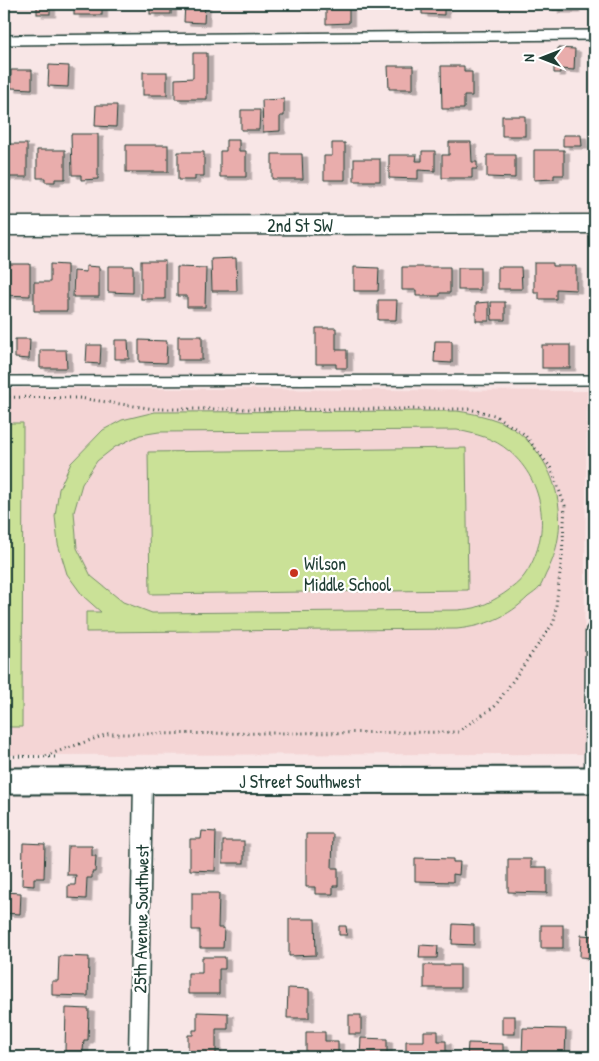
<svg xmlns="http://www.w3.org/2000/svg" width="599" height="1061" font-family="'Patrick Hand',sans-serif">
<defs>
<filter id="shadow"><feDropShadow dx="5.5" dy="3" stdDeviation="0" flood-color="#0004"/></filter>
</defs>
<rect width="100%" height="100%" fill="#f8e6e6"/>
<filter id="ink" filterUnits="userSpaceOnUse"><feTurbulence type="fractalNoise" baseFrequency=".02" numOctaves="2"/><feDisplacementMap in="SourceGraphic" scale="10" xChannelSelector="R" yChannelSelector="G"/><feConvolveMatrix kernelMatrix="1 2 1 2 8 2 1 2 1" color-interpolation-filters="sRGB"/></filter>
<g filter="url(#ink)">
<!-- built -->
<path fill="#f4d5d5" d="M4 388 587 391 583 754 4 755Z"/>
<!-- green -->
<g fill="#cae197" stroke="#748f66" fill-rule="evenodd">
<path d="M457 411C477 414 502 419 518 432 559 465 571 523 548 570 545 575 543 582 540 587 537 591 532 594 528 597 508 617 485 626 457 629L86 632V612H101L83 596 67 574 58 544 55 516 59 489 71 463 103 430 122 420 155 412ZM457 430C476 434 494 438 509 451 546 482 552 537 524 576 516 587 493 602 480 606 474 609 465 609 458 610L152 613 123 602 91 576 77 548 74 512 82 484 97 461 115 447 140 435 159 432Z"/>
<path d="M4 423H23L22 727H4Z"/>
<path d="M466 448 468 590 150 594 148 452Z"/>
</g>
<!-- building -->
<g fill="#e9adac" stroke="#1f3d34" filter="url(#shadow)">
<rect x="37" y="4" width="13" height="10"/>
<rect x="74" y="4" width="28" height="11"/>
<rect x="150" y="4" width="21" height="10"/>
<path d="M185 4H205L204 23 184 22Z"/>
<path d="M326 4H349V23L326 24Z"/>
<path d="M422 4H444V15L422 14Z"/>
<rect x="553" y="4" width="21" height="6"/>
<path d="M558 48 575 49 574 70 560 69V73H554V56H557Z"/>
<path d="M193 53H207V99H175V79L193 78Z"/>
<path d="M49 65 69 66 68 87 48 86Z"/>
<path d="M388 66H413V89H389Z"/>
<path d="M441 66H464V72H472V96H464V109H442Z"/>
<path d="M11 70H32V89L11 88Z"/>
<rect x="143" y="72" width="24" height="23"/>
<path d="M284 99V116H280V131L263 132 262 100Z"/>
<path d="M96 105H117L116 127 95 126Z"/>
<path d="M241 110H260L259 130H241Z"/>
<rect x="502" y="116" width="23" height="20"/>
<path d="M71 134H98V179L81 180V175H72Z"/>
<path d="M563 135H581L582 146H563Z"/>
<path d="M226 140H239V151H246V177H220V151H226Z"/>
<path d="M449 142H471L472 162H477V169H472V178H442V155H449Z"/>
<path d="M332 143H345V180H324V156H332Z"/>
<rect x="4" y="144" width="23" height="33"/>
<rect x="126" y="145" width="42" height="27"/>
<path d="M37 150H65V179H55V182H45V178H37Z"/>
<path d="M534 150H564V175H554V179L534 180Z"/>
<path d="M422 151H435V171L418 170V179L389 178V155H417L416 161H422Z"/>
<path d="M178 152H204V176H195V180H178Z"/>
<path d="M272 154H302L303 179H272Z"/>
<path d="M487 155H515V178L487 177Z"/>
<rect x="354" y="159" width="26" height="22"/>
<path d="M236 258 237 291H212L211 259Z"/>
<rect x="141" y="261" width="24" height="38"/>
<path d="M534 263H553V266H576V290L556 289V299H539V293H534Z"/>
<path d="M5 264H30V296L4 295Z"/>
<path d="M50 264 67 265V311H34V282H50Z"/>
<path d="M86 266 99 267V297H73L74 271 86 272Z"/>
<path d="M108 266H133V293L108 292Z"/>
<path d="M177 267 206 268 205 307H187V296H177Z"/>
<path d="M354 267 379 268 378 291H354Z"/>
<path d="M402 267H450V293H440V296H416V290H402Z"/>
<path d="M498 267H521L522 289H498Z"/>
<rect x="458" y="268" width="22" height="22"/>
<path d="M378 300H397L396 320H378Z"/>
<path d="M489 302V321H476V303Z"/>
<path d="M491 302H505V320H492Z"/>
<path d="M316 328H336V350H347V368H336V364H316Z"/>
<rect x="178" y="336" width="24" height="24"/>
<path d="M15 339H30L29 359 15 358Z"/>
<path d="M115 340H128L129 359H115Z"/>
<path d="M139 340 167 341 166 363 139 362Z"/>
<path d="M435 341H452V363L434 362Z"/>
<path d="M87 345H101L100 364 86 363Z"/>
<rect x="542" y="345" width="28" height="23"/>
<path d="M40 350H66L67 368H40Z"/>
<path d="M202 831 216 832 215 871 190 870V839H201Z"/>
<path d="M306 834H333L332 868H338V886H333V894H315V887H306Z"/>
<rect x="223" y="841" width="21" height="22"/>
<path d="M23 843 45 844 44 878H34V886L22 885Z"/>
<path d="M68 846H92V856H96L95 872H92V878H87L86 899 68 898V885H75L76 875H67Z"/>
<path d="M415 858 453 859V862H460L459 875 453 874V882L415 881Z"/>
<path d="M508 859H531V867H547V893L508 892Z"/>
<rect x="591" y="859" width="4" height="28"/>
<path d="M4 892 21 893 20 914 4 913Z"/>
<path d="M192 893H219L218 928H224L223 948H200V930H192Z"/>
<path d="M289 919H315L316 955 289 956Z"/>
<path d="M453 924 474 925V945L452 944Z"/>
<rect x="541" y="925" width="22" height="23"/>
<path d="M339 926H346L347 935H339Z"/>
<path d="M581 935 595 936V958L580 957Z"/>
<path d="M420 945 438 946 437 958H419Z"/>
<path d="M59 956 89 957 88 996 52 995V981H58Z"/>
<path d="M202 957H225V969H219V994H188V973H202Z"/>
<rect x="424" y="965" width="36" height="23"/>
<path d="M288 988 309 989V1018H287Z"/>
<path d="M66 1008 89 1009 88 1040H84L83 1051H65Z"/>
<path d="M197 1012 228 1013V1029H216V1057H193V1056H188V1035H193V1030H197Z"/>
<rect x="349" y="1015" width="12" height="19"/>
<rect x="502" y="1016" width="13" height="18"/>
<path d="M523 1028 566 1029 565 1057 522 1056Z"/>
<path d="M424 1031H438V1041H446V1057H406V1041H424Z"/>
<path d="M306 1032H325V1041H338V1057H306Z"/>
<path d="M361 1038 387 1039V1057H360Z"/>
<path d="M468 1043 503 1044V1057H467Z"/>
</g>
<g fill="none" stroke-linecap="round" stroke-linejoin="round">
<!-- lane casing -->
<g stroke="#1f3d34" stroke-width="12">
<g id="lane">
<path d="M4 40 595 35"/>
<path d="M4 381 595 380"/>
</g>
</g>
<!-- street casing -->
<g stroke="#1f3d34" stroke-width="21">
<g id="street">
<path d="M4 226 595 224"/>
<path d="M594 780 595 632"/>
<path d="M138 1057 143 781"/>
</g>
</g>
<!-- secondary casing -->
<g stroke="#1f3d34" stroke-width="29">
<path id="secondary" d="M4 781 595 780"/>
</g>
<!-- path -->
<g stroke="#1f3d34" stroke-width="3" stroke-dasharray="1 4" stroke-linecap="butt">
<path d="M4 397 79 398 155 409H469L494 415 524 434 551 468 565 506 562 557 554 622 495 706 458 732 108 734 45 756"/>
<path d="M4 756 56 757"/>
</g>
<!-- lane -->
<use href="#lane" stroke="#fff" stroke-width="9"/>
<!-- street -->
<use href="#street" stroke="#fff" stroke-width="18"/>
<!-- secondary -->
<use href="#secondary" stroke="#fff" stroke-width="25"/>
</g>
</g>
<!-- markers -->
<circle fill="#c8321e" stroke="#fff" stroke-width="2" cx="294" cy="573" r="5"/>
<g text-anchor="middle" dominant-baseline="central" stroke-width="4.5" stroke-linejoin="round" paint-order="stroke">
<!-- street labels -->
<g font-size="18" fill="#1f3d34" stroke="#fff">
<text x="300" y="225">2nd St SW</text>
<text x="300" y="781">J Street Southwest</text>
<text transform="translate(141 919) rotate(-89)">25th Avenue Southwest</text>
</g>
<!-- poi labels -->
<g font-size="18" fill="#1f3d34" stroke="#fff" text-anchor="start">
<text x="304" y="563">Wilson<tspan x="304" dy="21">Middle School</tspan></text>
</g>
</g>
<!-- margin -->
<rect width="599" height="1061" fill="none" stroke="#fff" stroke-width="20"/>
<rect x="10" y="10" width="579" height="1041" fill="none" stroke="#1f3d34" stroke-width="2" filter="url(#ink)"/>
<!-- north arrow -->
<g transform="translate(542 58) rotate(270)" stroke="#ffffff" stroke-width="4" paint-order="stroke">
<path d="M0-4L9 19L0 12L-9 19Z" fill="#1f3d34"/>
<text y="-8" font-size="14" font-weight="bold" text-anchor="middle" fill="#1f3d34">N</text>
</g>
</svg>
